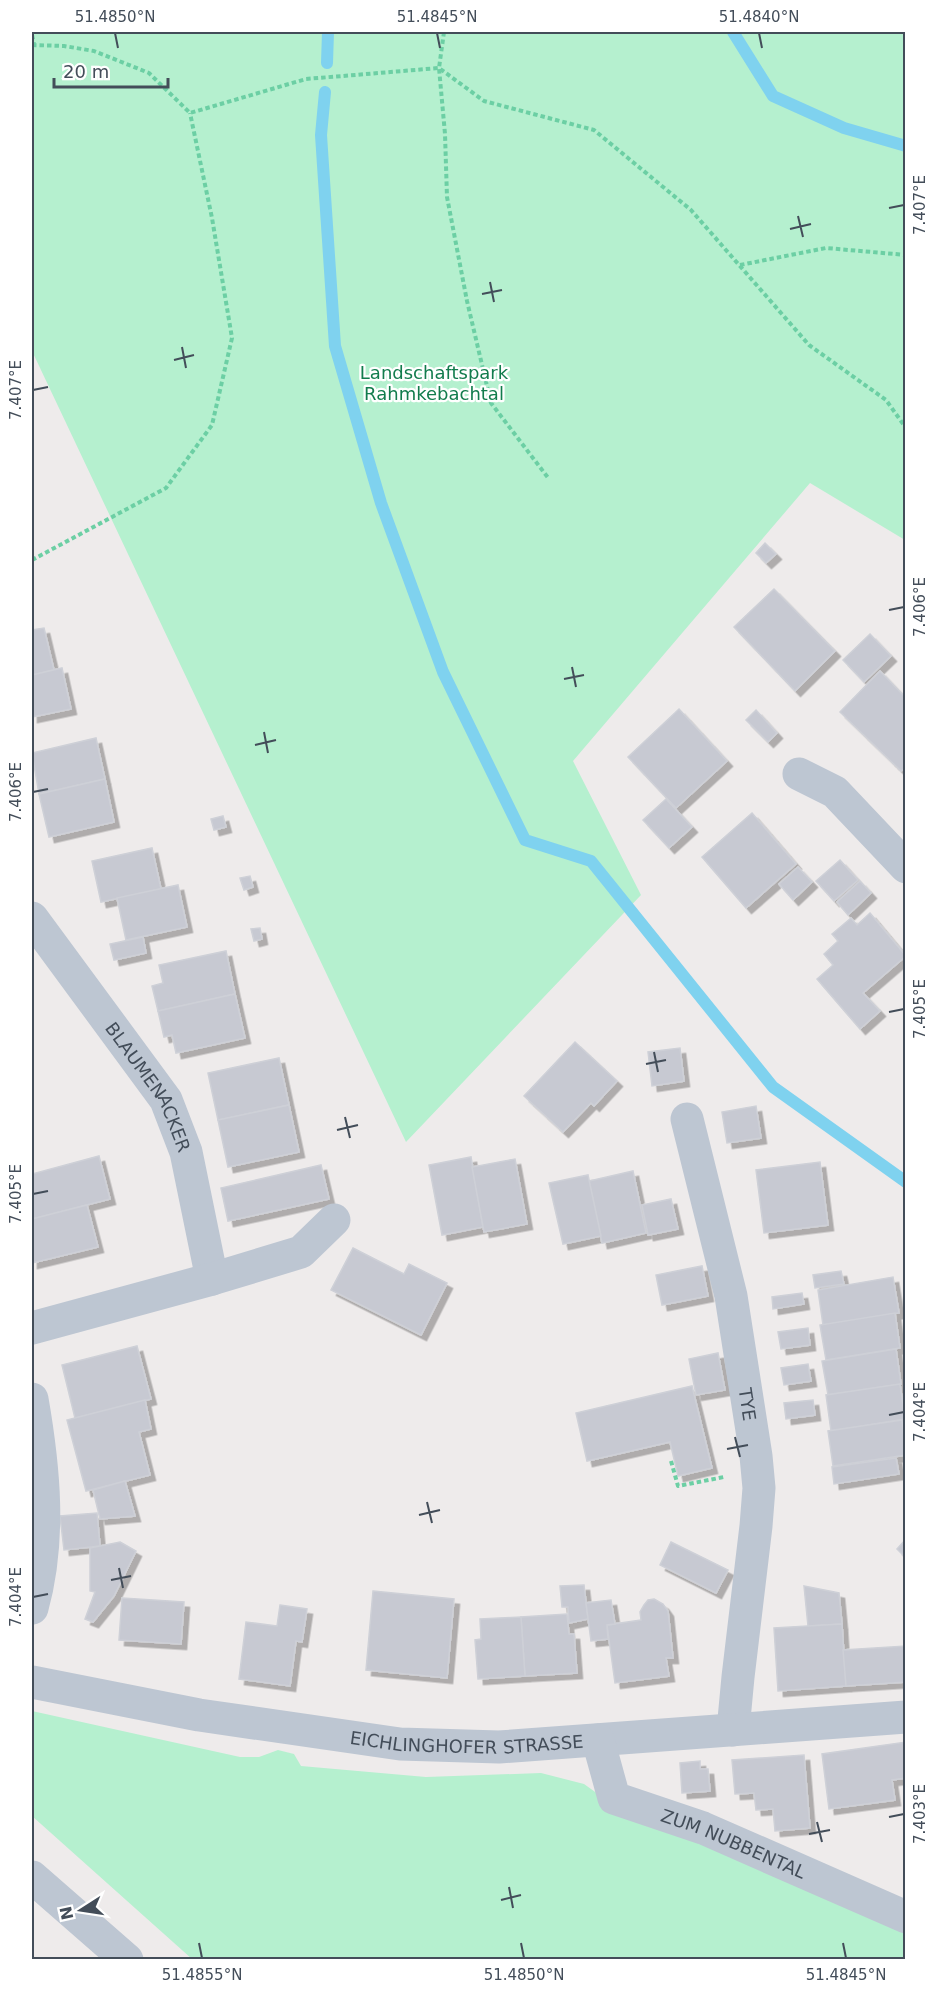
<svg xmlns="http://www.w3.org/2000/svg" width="937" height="1991" font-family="'DejaVu Sans',sans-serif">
<defs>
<filter id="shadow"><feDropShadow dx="5.5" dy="5.5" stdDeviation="0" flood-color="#0004"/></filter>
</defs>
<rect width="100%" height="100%" fill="#eeebeb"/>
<!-- green -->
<g fill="#b5f0cf">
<path d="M32 32H905V540L810 483 573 761 641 895 406 1142 32 351Z"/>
<path d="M32 1711 240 1757H259L278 1750 294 1754 301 1766 426 1777 541 1773 584 1784 612 1804 905 1927V1959H192L32 1816Z"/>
</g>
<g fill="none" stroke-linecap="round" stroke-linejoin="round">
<!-- stream -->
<g stroke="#7fd2ef" stroke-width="12">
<path d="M733 32 773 96 844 128 906 146"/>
<path d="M327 63 328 32"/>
<path d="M325 92 321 135 335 346 381 503 443 672 525 840 591 861 773 1087 906 1182"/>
</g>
</g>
<!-- building -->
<g fill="#c7c9d2" stroke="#ced0d7" stroke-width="1.5" filter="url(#shadow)">
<path d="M765 543 776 554 766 563 756 553Z"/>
<path d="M774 589 835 651 795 691 734 627Z"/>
<path d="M44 628 54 670 32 675V630Z"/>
<path d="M870 634 891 656 864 682 843 660Z"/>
<path d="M62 668 71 709 32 717V675Z"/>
<path d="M880 671 906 698V767L901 771 840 712Z"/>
<path d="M679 709 727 761 676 808 628 757Z"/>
<path d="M756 710 777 733 768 742 746 720Z"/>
<path d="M96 738 105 779 39 794 32 753Z"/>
<path d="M105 779 114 822 49 837 39 794Z"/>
<path d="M666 799 692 827 669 848 643 820Z"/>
<path d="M752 813 796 864 746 908 702 857Z"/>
<path d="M223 816 226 827 214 830 211 819Z"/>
<path d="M152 848 161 889 101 902 92 861Z"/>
<path d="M840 860 858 880 834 901 816 881Z"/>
<path d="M798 867 812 882 793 900 779 884Z"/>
<path d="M250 876 253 887 244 890 240 878Z"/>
<path d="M860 881 871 893 848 915 837 902Z"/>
<path d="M178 885 187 927 126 940 117 898Z"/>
<path d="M870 913 906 956 863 993 880 1011 860 1029 817 979 833 965 824 954 838 941 832 934 851 918 857 925Z"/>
<path d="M260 928 262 939 254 941 251 929Z"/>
<path d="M143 937 146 953 114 960 110 944Z"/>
<path d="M226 951 235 994 158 1011 152 986 163 983 159 965Z"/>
<path d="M235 994 245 1038 176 1053 172 1035 164 1037 158 1011Z"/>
<path d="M575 1042 617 1081 594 1106 591 1103 563 1132 524 1096Z"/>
<path d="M680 1048 684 1081 652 1086 648 1052Z"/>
<path d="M279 1058 289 1105 218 1120 208 1073Z"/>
<path d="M289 1105 299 1152 228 1167 218 1120Z"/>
<path d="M756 1106 761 1138 727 1143 722 1112Z"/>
<path d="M99 1156 110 1199 32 1219V1174Z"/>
<path d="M471 1157 483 1227 442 1235 429 1165Z"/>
<path d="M515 1159 527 1224 484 1232 472 1167Z"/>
<path d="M820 1162 828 1225 764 1233 756 1170Z"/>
<path d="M321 1165 329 1199 228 1221 221 1188Z"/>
<path d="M633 1171 646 1233 602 1243 589 1181Z"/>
<path d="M588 1175 601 1236 563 1244 549 1183Z"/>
<path d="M671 1199 678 1229 648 1235 642 1205Z"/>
<path d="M87 1205 98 1247 32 1263V1219Z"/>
<path d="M353 1248 404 1274 409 1264 447 1283 421 1335 331 1290Z"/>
<path d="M702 1266 708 1296 662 1305 656 1275Z"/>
<path d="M841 1271 844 1284 815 1288 813 1275Z"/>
<path d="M893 1277 899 1313 823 1325 818 1290Z"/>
<path d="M802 1293 804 1304 773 1309 772 1297Z"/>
<path d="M895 1313 900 1348 826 1360 820 1325Z"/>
<path d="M808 1328 810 1345 781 1349 778 1332Z"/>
<path d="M137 1346 151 1399 75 1418 62 1365Z"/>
<path d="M896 1349 901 1384 828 1395 822 1361Z"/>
<path d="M718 1353 725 1390 696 1395 689 1359Z"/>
<path d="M808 1364 811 1381 784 1385 781 1368Z"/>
<path d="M900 1384 905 1419 831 1431 826 1395Z"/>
<path d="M692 1386 712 1468 678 1476 670 1442 587 1461 576 1413Z"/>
<path d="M145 1400 151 1429 139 1432 150 1475 86 1491 67 1420Z"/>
<path d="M813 1400 815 1415 786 1419 784 1403Z"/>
<path d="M902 1420 906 1455 833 1466 828 1431Z"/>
<path d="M896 1458 899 1474 834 1484 832 1467Z"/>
<path d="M125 1481 135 1516 100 1519 93 1490Z"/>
<path d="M97 1513 100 1546 64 1550 60 1516Z"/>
<path d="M906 1539V1558L897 1549Z"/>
<path d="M120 1542 136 1551 114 1596 93 1622 85 1619 95 1592 90 1591V1548Z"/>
<path d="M671 1542 728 1570 716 1593 660 1565Z"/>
<path d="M584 1585 588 1619 569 1623 568 1607H562L560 1586Z"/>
<path d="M804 1586 839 1593 842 1624 808 1626Z"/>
<path d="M373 1591 454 1599 447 1678 366 1670Z"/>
<path d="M122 1598 184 1602 181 1644 119 1640Z"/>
<path d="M654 1599 663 1604 668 1611 673 1658H666L669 1676 615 1683 607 1625 641 1620 640 1612 644 1605 648 1600Z"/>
<path d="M611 1600 615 1624 607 1625 608 1639 591 1641 586 1603Z"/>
<path d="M280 1605 307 1609 302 1642 296 1641 290 1686 239 1679 246 1622 277 1626Z"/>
<path d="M567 1614 569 1634H574L577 1673 525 1676 521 1617Z"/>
<path d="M521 1617 525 1676 478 1679 475 1640 481 1639 480 1619Z"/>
<path d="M842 1624 846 1686 778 1691 774 1628Z"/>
<path d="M906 1646V1682L846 1686 843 1650Z"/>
<path d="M906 1742V1778L892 1780 895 1800 829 1809 822 1754Z"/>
<path d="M804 1755 810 1828 775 1831 773 1809 756 1810 754 1793 735 1794 732 1760Z"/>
<path d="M700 1761V1769H708L710 1791 682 1793 680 1763Z"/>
</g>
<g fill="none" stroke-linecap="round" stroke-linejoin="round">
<!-- path -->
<g stroke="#6ccfa4" stroke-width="4" stroke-dasharray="4.5 3" stroke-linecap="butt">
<path d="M444 32 439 68 445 134 447 197 467 301 491 403 549 479"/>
<path d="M32 35 34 44"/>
<path d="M32 45 64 46 94 51 149 73 190 113 306 79 439 68 484 101 594 130 691 210 809 345 886 400 906 428"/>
<path d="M740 265 826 248 906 255"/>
<path d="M32 560 166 488 212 425 232 338 212 218 190 113"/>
<path d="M671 1461 678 1486 724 1477"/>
</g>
<!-- minor -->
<g stroke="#bdc6d2" stroke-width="33">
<path d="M799 774 835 792 906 867"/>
<path id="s1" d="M32 918 166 1100 186 1152 212 1279"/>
<path id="s2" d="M687 1119 731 1296 756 1456 759 1488 756 1526 738 1677 733 1730"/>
<path d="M32 1328 212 1279 301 1252 334 1220"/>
<path d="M32 1399C44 1468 51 1540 32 1608"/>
<path id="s3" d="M32 1682 199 1715 400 1744 499 1747 906 1717"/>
<path id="s4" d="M598 1740 614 1798 703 1828 906 1917"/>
<path d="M32 1877 127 1960"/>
</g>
</g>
<!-- ticks -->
<path fill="none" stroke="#434d59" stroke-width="2" d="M115 33 118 48M437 33 440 48M759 33 762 48M889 208 904 205M798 216 803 237M790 229 811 224M490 282 494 302M482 294 502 290M182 347 186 368M174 360 194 355M33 390 48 387M889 610 904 607M572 667 576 687M564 679 584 675M264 732 268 753M255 745 276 740M33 792 48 789M889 1012 904 1009M654 1052 658 1072M646 1064 666 1060M345 1117 350 1138M337 1130 358 1125M33 1194 48 1191M889 1415 904 1412M735 1437 740 1457M727 1449 748 1445M427 1502 432 1523M419 1515 440 1510M119 1568 123 1588M111 1580 131 1576M33 1597 48 1594M889 1817 904 1814M817 1822 822 1842M809 1834 830 1830M509 1887 513 1908M501 1900 521 1895M199 1943 202 1958M521 1943 524 1958M843 1943 846 1958"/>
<g text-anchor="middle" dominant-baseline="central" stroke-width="4.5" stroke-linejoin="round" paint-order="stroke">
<!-- park labels -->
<g font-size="18" fill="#127c4d" stroke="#fff">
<text x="434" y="372">Landschaftspark<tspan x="434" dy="21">Rahmkebachtal</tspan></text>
</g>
<!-- street labels -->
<g font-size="18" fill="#434d59" stroke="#fff">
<text stroke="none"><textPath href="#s1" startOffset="206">BLAUMENACKER</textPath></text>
<text stroke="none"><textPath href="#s2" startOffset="292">TYE</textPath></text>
<text stroke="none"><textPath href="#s3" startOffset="440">EICHLINGHOFER STRASSE</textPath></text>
<text stroke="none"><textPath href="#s4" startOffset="188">ZUM NUBBENTAL</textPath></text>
</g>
</g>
<!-- border -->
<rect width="937" height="1991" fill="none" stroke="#ffffff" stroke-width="66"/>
<!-- north arrow -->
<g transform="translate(81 1910) rotate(258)" stroke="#ffffff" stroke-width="4.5" paint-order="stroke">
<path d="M0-4.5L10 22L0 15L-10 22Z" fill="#434d59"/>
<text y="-9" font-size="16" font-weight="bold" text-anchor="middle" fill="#434d59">N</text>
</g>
<!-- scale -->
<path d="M54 78v9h114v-9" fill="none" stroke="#434d59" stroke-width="3"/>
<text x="63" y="78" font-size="18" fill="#434d59" stroke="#ffffff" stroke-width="4.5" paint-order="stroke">20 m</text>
<rect x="33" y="33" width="871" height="1925" fill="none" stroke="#434d59" stroke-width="2"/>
<g font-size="15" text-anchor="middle" fill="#434d59">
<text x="115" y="22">51.4850°N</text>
<text x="437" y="22">51.4845°N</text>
<text x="759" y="22">51.4840°N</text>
<text transform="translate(920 205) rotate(-90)" y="5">7.407°E</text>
<text transform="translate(16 390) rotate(-90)" y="5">7.407°E</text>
<text transform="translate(920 607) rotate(-90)" y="5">7.406°E</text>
<text transform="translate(16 792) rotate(-90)" y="5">7.406°E</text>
<text transform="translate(920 1009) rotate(-90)" y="5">7.405°E</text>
<text transform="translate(16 1194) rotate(-90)" y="5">7.405°E</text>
<text transform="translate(920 1412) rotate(-90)" y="5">7.404°E</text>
<text transform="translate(16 1597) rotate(-90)" y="5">7.404°E</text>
<text transform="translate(920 1814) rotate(-90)" y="5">7.403°E</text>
<text x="202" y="1980">51.4855°N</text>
<text x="524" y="1980">51.4850°N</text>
<text x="846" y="1980">51.4845°N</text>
</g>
</svg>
